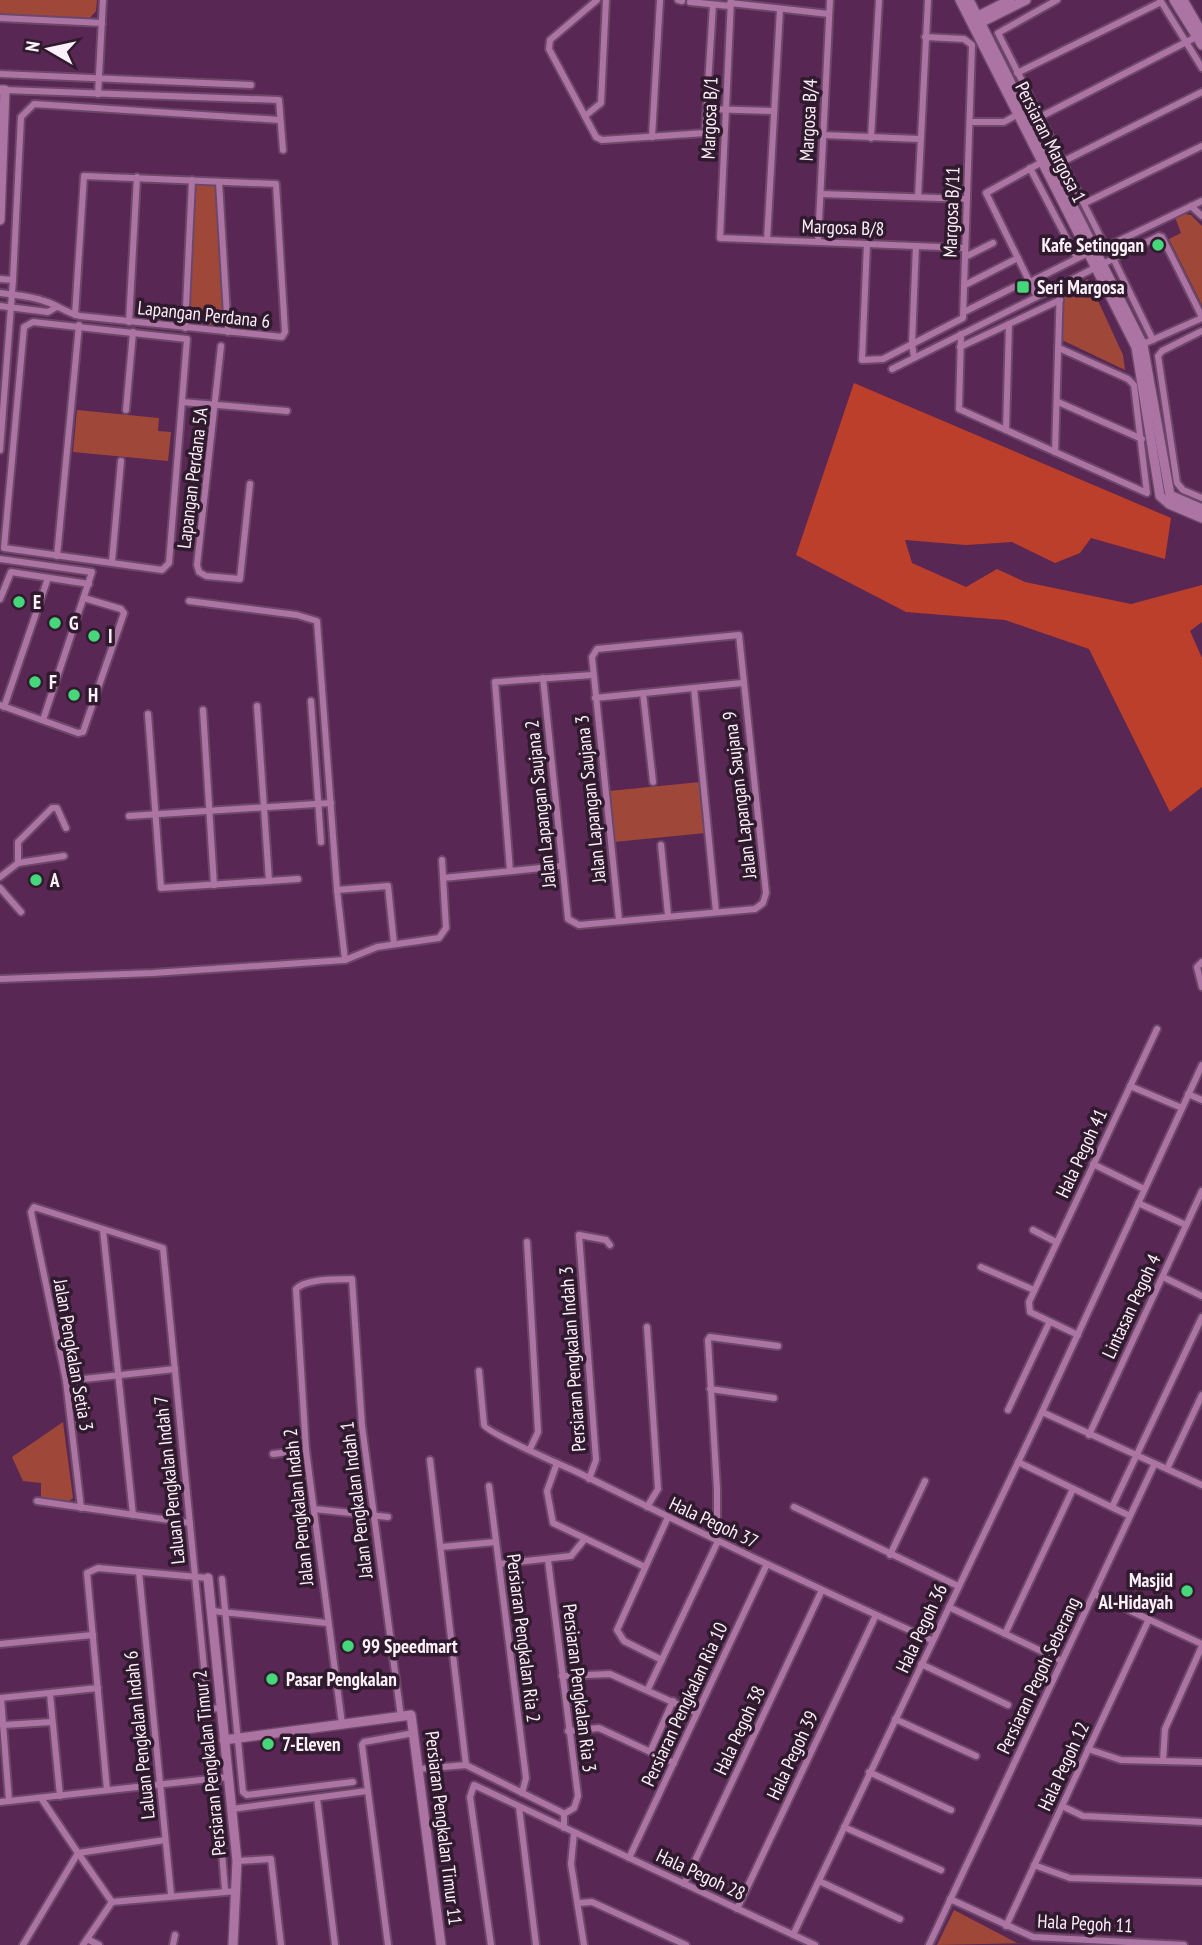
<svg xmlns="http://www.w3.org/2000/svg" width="1202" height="1945" font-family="'PT Sans Narrow',sans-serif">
<rect width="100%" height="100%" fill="#582753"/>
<!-- green -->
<g fill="#9f483a">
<path d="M0 0H97L96 11 90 18 0 14Z"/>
<path d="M195 184 215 186 224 328 189 323Z"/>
<path d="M1185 214 1191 215 1202 226V305L1169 239 1181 233 1175 217Z"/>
<path d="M1088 279 1123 355 1125 370 1062 340 1064 291Z"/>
<path d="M77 410 159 418 158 431 171 432 168 461 73 452Z"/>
<path d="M700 782 705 833 614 842 609 791Z"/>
<path d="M63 1422 73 1498 68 1502 41 1497V1483L23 1481 12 1457Z"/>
<path d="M954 1910 1017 1943H1033L937 1945Z"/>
</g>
<!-- forest -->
<path fill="#bc3f2c" d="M854 383 1171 518 1165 559 1091 538 1080 553 1055 563 1012 542 966 545 905 540 912 563 966 587 997 569 1025 582 1131 604 1202 585V622L1190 631 1202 658V787L1170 812 1089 649 1005 620 906 612 796 555Z"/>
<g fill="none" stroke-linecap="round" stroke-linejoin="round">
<!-- street casing -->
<g stroke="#6d476a" stroke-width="10">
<g id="street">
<path d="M597 0 550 40 549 49 596 137 602 140 705 133 713 5"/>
<path d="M678 0 682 1"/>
<path d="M731 0 720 238 965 248"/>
<path d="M1057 0 998 33 1104 244 1110 245 1202 201"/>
<path d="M1160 0 1202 68"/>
<path d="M690 2 729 6"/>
<path d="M730 3 829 14"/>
<path d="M0 18 102 23"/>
<path d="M1017 73 1161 2"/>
<path d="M0 74 251 85"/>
<path d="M5 90 279 100 283 150"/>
<path d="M98 94 103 0"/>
<path d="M707 109 774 111"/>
<path d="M585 116 601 103 606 0"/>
<path d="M1038 118 1196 37"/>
<path d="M971 122H1004L1018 114"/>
<path d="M823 135 919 139"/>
<path d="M652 137 660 0"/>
<path d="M871 138 879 0"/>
<path d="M1064 161 1202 92"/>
<path d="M1030 168 1077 258"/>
<path d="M219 182 228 332"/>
<path d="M821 194 967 199"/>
<path d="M918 197 928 0"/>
<path d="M1085 203 1202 146"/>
<path d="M1191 206 1202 216"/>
<path d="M767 240 780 9"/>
<path d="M818 242 830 0"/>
<path d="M867 244 862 360 883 359 963 318 972 45 964 39 925 37"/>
<path d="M965 257 993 243"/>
<path d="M1113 258 1153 340"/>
<path d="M0 279 13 280 21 117 34 104 280 120"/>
<path d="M1030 282 1088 253"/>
<path d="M965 285 1018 258"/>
<path d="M0 293C14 295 31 296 44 301 56 304 66 313 80 316L282 337 285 332 276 184 84 176 75 315"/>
<path d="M1036 295 986 193 1044 161"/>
<path d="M0 306 48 312 55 308"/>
<path d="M964 312 1014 287"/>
<path d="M33 322 187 339 169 563 162 570 4 548 24 327Z"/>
<path d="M129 322 137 177"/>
<path d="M185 328 192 180"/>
<path d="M1202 331 1162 351 1158 356 1177 483 1183 490 1202 498"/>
<path d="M961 334 959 409 1147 493 1134 385 1128 379 1059 348"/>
<path d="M1141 345 1202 318"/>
<path d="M221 346 197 565 199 572 206 576 240 579 250 484"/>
<path d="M960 347 1060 300"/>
<path d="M914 357 912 344 916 246"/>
<path d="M892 369 1159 236 1162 237 1202 317"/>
<path d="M182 402 287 411"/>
<path d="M1058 402 1142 439"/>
<path d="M126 410 133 332"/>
<path d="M1006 430 1009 324"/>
<path d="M0 450 13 280"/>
<path d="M1055 452 1060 284"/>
<path d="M57 556 79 325"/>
<path d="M0 559 92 572 43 720"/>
<path d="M112 562 121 461"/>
<path d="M0 599 11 572 89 584"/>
<path d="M189 601 297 615 317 621 337 890 345 960"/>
<path d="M543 678 568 919 579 925 755 909 763 903 766 893 739 635 597 649 592 657 619 920"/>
<path d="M694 688 716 912"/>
<path d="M643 693 653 782"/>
<path d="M595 698 742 683"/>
<path d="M311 701 321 842"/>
<path d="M0 705 78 733 83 732 124 613 121 609 84 598"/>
<path d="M257 706 269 881"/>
<path d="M4 707 48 578"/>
<path d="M203 710 214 885"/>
<path d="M148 714 161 888 298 879"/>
<path d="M129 816 331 803"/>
<path d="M661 845 668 915"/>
<path d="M18 863V842L52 808H57L66 828"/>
<path d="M510 871 495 682 592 675"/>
<path d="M0 877 18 863 64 856"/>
<path d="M443 878 561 866"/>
<path d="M0 888 21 912"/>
<path d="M337 890 388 886 394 944"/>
<path d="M1202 962 1197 967 1202 987"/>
<path d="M0 979 153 973 345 960 377 947 439 938 446 928 442 860"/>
<path d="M1130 1086 1182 1108"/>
<path d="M1188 1094 1202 1100"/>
<path d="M1093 1164 1144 1189"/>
<path d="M1138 1203 1186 1225"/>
<path d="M103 1230 133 1515"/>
<path d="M1033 1230 1056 1242"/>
<path d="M527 1242 538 1432 530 1449"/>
<path d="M981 1267 1034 1290"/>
<path d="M1163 1277 1202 1296"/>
<path d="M647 1327 658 1489 647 1507"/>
<path d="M1078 1335 1030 1312 1029 1302 1157 1029"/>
<path d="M479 1371 484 1425C486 1432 563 1466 577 1472 694 1530 812 1586 931 1640"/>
<path d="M66 1381 175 1369"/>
<path d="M710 1389 774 1398"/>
<path d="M1008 1410 1049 1323"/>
<path d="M1042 1412 1202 1485"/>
<path d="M1089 1435 1202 1191"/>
<path d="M273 1454 306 1450"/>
<path d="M430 1460 466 1765"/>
<path d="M1018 1462 1130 1516"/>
<path d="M557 1463 547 1491 553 1523 645 1567"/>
<path d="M1167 1469 1202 1395"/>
<path d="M589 1479 596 1460 579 1235 606 1240 610 1245"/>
<path d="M489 1486 526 1778 522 1793"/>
<path d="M37 1501 190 1523"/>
<path d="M794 1507 958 1586"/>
<path d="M1112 1507 1202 1317"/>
<path d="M81 1508 66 1381 31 1212 34 1207 163 1248 208 1709 221 1708"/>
<path d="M314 1509 388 1517"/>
<path d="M710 1536 717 1520V1489L708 1340 710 1337 778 1346"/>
<path d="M441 1547 496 1542"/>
<path d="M890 1555 925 1481"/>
<path d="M548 1560 578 1796 574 1808 564 1814"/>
<path d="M499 1564 571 1556 584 1540"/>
<path d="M139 1572 171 1894"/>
<path d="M222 1579 243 1792 247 1795 353 1782"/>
<path d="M1094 1594 1202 1644"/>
<path d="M949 1607 1062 1661"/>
<path d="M212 1611 327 1623"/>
<path d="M1005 1634 1073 1489"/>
<path d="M0 1644 93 1635"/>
<path d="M662 1660 624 1641 617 1630 668 1517"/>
<path d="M921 1664 1008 1705"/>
<path d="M562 1676 610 1674 697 1713"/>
<path d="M648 1689 718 1541"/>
<path d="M50 1694 60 1796"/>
<path d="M0 1698 98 1688"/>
<path d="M1 1698 9 1801"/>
<path d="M895 1719 976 1756"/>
<path d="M342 1724 306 1450 296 1289C307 1278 337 1280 352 1279L362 1426 401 1717"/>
<path d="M3 1725 52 1722"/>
<path d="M568 1731 599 1728 674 1763"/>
<path d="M1088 1749 1121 1760 1202 1762"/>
<path d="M650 1752 673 1701"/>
<path d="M1163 1760 1165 1729 1202 1646"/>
<path d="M419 1769 466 1765 561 1812 564 1814V1828"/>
<path d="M869 1772 951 1810"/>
<path d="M216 1778 225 1890"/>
<path d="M107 1790 87 1573 98 1568 208 1578"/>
<path d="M317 1798 335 1945"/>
<path d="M0 1802 228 1777"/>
<path d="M1062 1806 1083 1816 1202 1822"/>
<path d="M519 1807 536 1945"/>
<path d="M232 1809 367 1791"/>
<path d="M844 1827 941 1870"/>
<path d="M574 1833 571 1864 584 1945"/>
<path d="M629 1858 767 1564"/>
<path d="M237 1861 271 1859 281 1945"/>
<path d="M1034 1865 1070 1878 1202 1882"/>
<path d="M819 1881 900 1919"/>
<path d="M684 1884 822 1590"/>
<path d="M950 1899 1033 1937 1184 1945"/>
<path d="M112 1902 78 1853 165 1840"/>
<path d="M112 1902 237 1891"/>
<path d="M579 1903 592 1902 686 1945"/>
<path d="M737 1909 876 1615"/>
<path d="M1006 1926 1149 1619"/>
<path d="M793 1935 1042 1412 1202 1065"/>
<path d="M87 1939 99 1945"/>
<path d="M23 1945 78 1853 41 1798"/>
<path d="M83 1945 112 1902"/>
<path d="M173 1945 175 1935"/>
<path d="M388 1945 362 1745 364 1742 414 1733"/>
<path d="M491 1945 470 1797 474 1785 815 1945"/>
<path d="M929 1945 1154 1465"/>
</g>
</g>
<!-- secondary casing -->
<g stroke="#6d476a" stroke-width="12">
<g id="secondary">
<path d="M960 0 1136 347 1160 496 1169 504 1202 518"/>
<path d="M969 0 1143 345 1170 495 1202 509"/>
<path d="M1174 0 1202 45"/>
<path d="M1183 0 1202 33"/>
<path d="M974 18 1010 0"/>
<path d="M978 24 1026 0"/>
<path d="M0 90H5L0 220"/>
<path d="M208 1578 237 1861 233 1945"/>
<path d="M224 1740 411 1715 441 1945"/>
</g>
</g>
<!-- street -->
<use href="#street" stroke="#ab74a3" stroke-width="6"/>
<!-- secondary -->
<use href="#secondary" stroke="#ab74a3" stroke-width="9"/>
</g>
<!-- markers -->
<g fill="#46d77a" stroke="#301a2e" stroke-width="2.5">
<circle cx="1158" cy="245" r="7"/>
<rect x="1016" y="280" width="14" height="14" rx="3.5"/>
<circle cx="19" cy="602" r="7"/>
<circle cx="55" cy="623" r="7"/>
<circle cx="94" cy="636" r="7"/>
<circle cx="35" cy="682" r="7"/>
<circle cx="74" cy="695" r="7"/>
<circle cx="36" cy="880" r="7"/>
<circle cx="1187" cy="1591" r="7"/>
<circle cx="348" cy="1646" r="7"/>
<circle cx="272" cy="1679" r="7"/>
<circle cx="268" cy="1744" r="7"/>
</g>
<g text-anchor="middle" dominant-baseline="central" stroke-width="7" stroke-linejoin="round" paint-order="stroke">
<!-- street labels -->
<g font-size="19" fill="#fcf0fa" stroke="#301a2e">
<text transform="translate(709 118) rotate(-88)">Margosa B/1</text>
<text transform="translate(808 120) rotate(-87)">Margosa B/4</text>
<text transform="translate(1051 142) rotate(63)">Persiaran Margosa 1</text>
<text transform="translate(951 212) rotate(-88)">Margosa B/11</text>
<text transform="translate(843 227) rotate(2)">Margosa B/8</text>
<text transform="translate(204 314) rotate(6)">Lapangan Perdana 6</text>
<text transform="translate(192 478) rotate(-83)">Lapangan Perdana 5A</text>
<text transform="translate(739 795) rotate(-97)">Jalan Lapangan Saujana 9</text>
<text transform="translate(590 799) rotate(-96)">Jalan Lapangan Saujana 3</text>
<text transform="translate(540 804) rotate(-96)">Jalan Lapangan Saujana 2</text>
<text transform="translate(1081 1153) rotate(-65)">Hala Pegoh 41</text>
<text transform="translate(1131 1306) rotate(-65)">Lintasan Pegoh 4</text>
<text transform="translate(74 1355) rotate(80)">Jalan Pengkalan Setia 3</text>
<text transform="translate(572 1359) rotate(-94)">Persiaran Pengkalan Indah 3</text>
<text transform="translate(169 1480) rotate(-96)">Laluan Pengkalan Indah 7</text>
<text transform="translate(356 1500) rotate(-97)">Jalan Pengkalan Indah 1</text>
<text transform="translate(298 1507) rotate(-96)">Jalan Pengkalan Indah 2</text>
<text transform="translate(714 1522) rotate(25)">Hala Pegoh 37</text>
<text transform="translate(921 1628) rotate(-65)">Hala Pegoh 36</text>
<text transform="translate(524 1638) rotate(83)">Persiaran Pengkalan Ria 2</text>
<text transform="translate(1038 1675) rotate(-65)">Persiaran Pegoh Seberang</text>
<text transform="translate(580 1688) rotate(83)">Persiaran Pengkalan Ria 3</text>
<text transform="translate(684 1704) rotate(-65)">Persiaran Pengkalan Ria 10</text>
<text transform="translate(739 1730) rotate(-65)">Hala Pegoh 38</text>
<text transform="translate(139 1735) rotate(-96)">Laluan Pengkalan Indah 6</text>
<text transform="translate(792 1755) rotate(-65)">Hala Pegoh 39</text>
<text transform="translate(209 1763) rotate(-96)">Persiaran Pengkalan Timur 2</text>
<text transform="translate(1063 1766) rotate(-65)">Hala Pegoh 12</text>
<text transform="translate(444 1828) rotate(83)">Persiaran Pengkalan Timur 11</text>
<text transform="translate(701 1874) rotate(25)">Hala Pegoh 28</text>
<text transform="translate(1085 1923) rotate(3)">Hala Pegoh 11</text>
</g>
<!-- poi labels -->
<g font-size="19" font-weight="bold" fill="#fcf0fa" stroke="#301a2e" text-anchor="start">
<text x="1144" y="245" text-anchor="end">Kafe Setinggan</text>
<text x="1037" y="287">Seri Margosa</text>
<text x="33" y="602">E</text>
<text x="69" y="623">G</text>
<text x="108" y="636">I</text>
<text x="49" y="682">F</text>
<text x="88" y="695">H</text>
<text x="50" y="880">A</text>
<text x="1173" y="1580" text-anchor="end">Masjid<tspan x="1173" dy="22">Al-Hidayah</tspan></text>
<text x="362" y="1646">99 Speedmart</text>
<text x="286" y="1679">Pasar Pengkalan</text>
<text x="282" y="1744">7-Eleven</text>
</g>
</g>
<!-- north arrow -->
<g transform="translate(49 49) rotate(279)" stroke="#301a2e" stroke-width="5" paint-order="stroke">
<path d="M0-5L12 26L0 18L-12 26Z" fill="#fcf0fa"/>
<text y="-10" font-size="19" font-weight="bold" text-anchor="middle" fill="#fcf0fa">N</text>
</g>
</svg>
